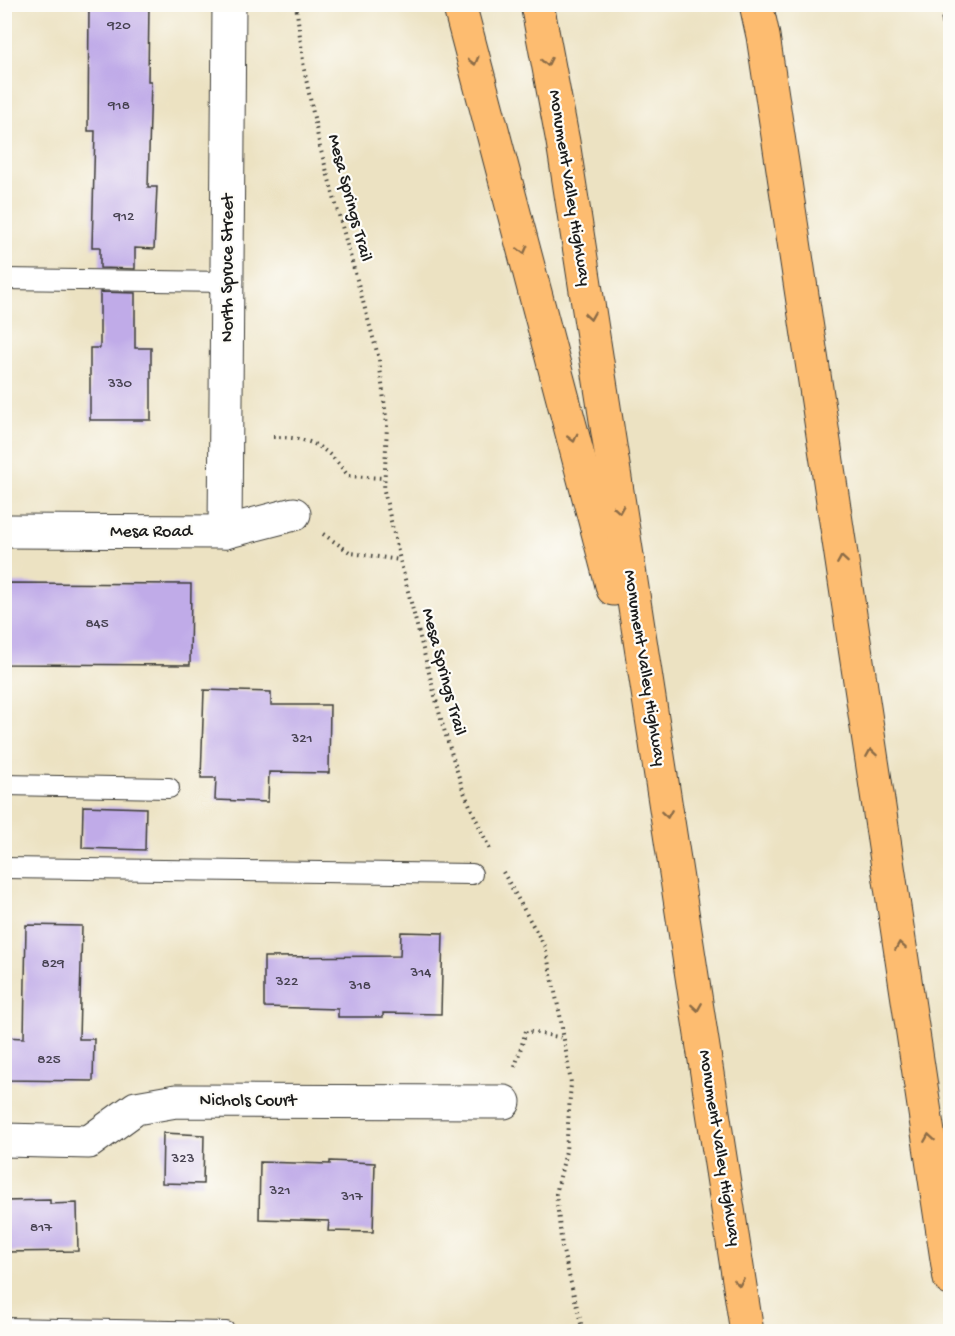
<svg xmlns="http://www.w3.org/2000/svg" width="955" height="1336" font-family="'Gochi Hand',sans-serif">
<rect width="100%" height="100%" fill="#fdfcf7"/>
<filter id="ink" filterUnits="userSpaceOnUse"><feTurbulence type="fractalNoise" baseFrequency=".0167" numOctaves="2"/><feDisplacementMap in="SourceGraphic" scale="12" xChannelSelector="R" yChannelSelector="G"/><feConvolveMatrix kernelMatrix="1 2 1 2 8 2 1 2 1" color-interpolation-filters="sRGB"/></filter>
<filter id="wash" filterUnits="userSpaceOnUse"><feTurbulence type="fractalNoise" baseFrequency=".008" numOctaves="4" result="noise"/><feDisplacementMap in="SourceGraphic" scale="24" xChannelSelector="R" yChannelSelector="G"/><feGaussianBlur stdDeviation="1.35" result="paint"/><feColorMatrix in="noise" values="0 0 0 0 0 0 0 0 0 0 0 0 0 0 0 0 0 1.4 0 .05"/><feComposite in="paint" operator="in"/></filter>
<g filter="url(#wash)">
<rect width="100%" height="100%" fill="#ece2c2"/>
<g id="blocks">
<!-- building -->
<g fill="#c0abe8">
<path d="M89 4H149L148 81H151L148 187H157L154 249 135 248V269L100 268V247H92L95 131H88Z"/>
<path d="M100 292 135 293V348H151V420H90V348H100Z"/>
<path d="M4 583 191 584 190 665 4 664Z"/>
<path d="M204 690 271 692V705H330L329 773 269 772 268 802 215 800 216 778H201Z"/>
<path d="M83 806 146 808 145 850 82 848Z"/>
<path d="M26 925 82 926 79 1039H94L93 1081 4 1080V1037L24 1038Z"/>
<path d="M401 932 443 933 441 1014 383 1013V1017H338V1009L264 1007V957L400 956Z"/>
<path d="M163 1133 204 1135 203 1184 162 1183Z"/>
<path d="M330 1161 375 1163 373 1232 328 1231 329 1221 259 1219 260 1162 330 1164Z"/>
<path d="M50 1200V1204L77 1203 78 1251 4 1252V1201Z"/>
</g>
</g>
</g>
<g filter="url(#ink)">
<use href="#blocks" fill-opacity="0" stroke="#3b3a35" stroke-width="1.5"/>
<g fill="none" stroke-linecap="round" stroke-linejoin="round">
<!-- lane casing -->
<g stroke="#3b3a35" stroke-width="22">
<g id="lane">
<path d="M4 279 228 282"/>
<path d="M4 785 169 788"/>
<path d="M4 868 472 874"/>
<path d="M4 1328 226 1332"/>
</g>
</g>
<!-- street casing -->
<g stroke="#3b3a35" stroke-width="35">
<g id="street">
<path d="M4 531 225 532 294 514"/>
<path d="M225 532 229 4"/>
<path d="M4 1140 89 1142 136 1108 176 1101 504 1102"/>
</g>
</g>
<!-- highway casing -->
<g stroke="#3b3a35" stroke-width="35">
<g id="highway">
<path d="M459 4 613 589"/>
<path d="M537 4 563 142 747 1332"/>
<path d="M756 4 763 36 950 1279"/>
</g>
</g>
<!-- path -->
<g stroke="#3b3a35" stroke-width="4" stroke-dasharray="1.5 4.5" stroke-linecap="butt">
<path d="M296 4 304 69 320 147 379 359 387 425 384 491 400 560 442 723 463 790 490 850"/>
<path d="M273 437C311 437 326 446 348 476L384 478"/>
<path d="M323 534 351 553 400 560"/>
<path d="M503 872 545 947 560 1015 571 1083 566 1151 556 1194 562 1247 583 1332"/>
<path d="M515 1067 526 1031 564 1038"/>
</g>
<!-- lane -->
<use href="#lane" stroke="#fff" stroke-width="20"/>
<!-- street -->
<use href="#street" stroke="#fff" stroke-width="33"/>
<!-- highway -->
<use href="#highway" stroke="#fdbc70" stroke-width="33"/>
<!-- rail -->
<path stroke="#1c1c1c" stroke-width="4.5" stroke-dasharray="9 4.5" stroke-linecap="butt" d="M941 4 950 71"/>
</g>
<!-- one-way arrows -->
<defs><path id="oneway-chevron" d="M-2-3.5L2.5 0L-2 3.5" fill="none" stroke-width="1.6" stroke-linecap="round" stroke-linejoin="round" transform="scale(1.5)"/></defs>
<g stroke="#8c6c46">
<use href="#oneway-chevron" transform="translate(474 61) rotate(75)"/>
<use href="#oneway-chevron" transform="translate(547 62) rotate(79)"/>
<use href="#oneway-chevron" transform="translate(523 250) rotate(75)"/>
<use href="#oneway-chevron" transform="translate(590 316) rotate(81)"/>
<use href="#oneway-chevron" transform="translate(573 438) rotate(75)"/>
<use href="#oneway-chevron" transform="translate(619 509) rotate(81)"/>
<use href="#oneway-chevron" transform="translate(842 560) rotate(-99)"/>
<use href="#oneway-chevron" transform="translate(871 753) rotate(-99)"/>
<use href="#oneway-chevron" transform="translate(667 814) rotate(81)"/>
<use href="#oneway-chevron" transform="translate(900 946) rotate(-99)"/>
<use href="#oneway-chevron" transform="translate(697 1007) rotate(81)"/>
<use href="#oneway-chevron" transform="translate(929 1138) rotate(-99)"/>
<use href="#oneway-chevron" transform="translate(739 1282) rotate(81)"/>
</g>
</g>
<g text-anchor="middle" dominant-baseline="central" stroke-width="4.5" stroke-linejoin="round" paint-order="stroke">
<!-- number labels -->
<g font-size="15" fill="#45404f">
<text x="119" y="26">920</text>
<text x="119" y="106">918</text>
<text x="124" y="217">912</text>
<text x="120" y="384">330</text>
<text x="97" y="624">845</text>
<text x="302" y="739">321</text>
<text x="53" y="964">829</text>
<text x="421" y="973">314</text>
<text x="287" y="982">322</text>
<text x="360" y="986">318</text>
<text x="49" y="1060">825</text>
<text x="183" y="1159">323</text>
<text x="280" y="1191">321</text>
<text x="352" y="1197">317</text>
<text x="41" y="1228">817</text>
</g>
<!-- street labels -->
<g font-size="18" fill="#1c1c1c" stroke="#fdfcf7">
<text transform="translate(569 188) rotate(81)">Monument Valley Highway</text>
<text transform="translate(349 198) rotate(75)">Mesa Springs Trail</text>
<text transform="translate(228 268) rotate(-90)">North Spruce Street</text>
<text x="151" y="532">Mesa Road</text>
<text transform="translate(644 668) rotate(81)">Monument Valley Highway</text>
<text transform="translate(443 672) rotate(75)">Mesa Springs Trail</text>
<text x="248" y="1101">Nichols Court</text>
<text transform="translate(719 1148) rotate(81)">Monument Valley Highway</text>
</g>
</g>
<!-- margin -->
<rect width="955" height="1336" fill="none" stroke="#fdfcf7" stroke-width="24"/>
</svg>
